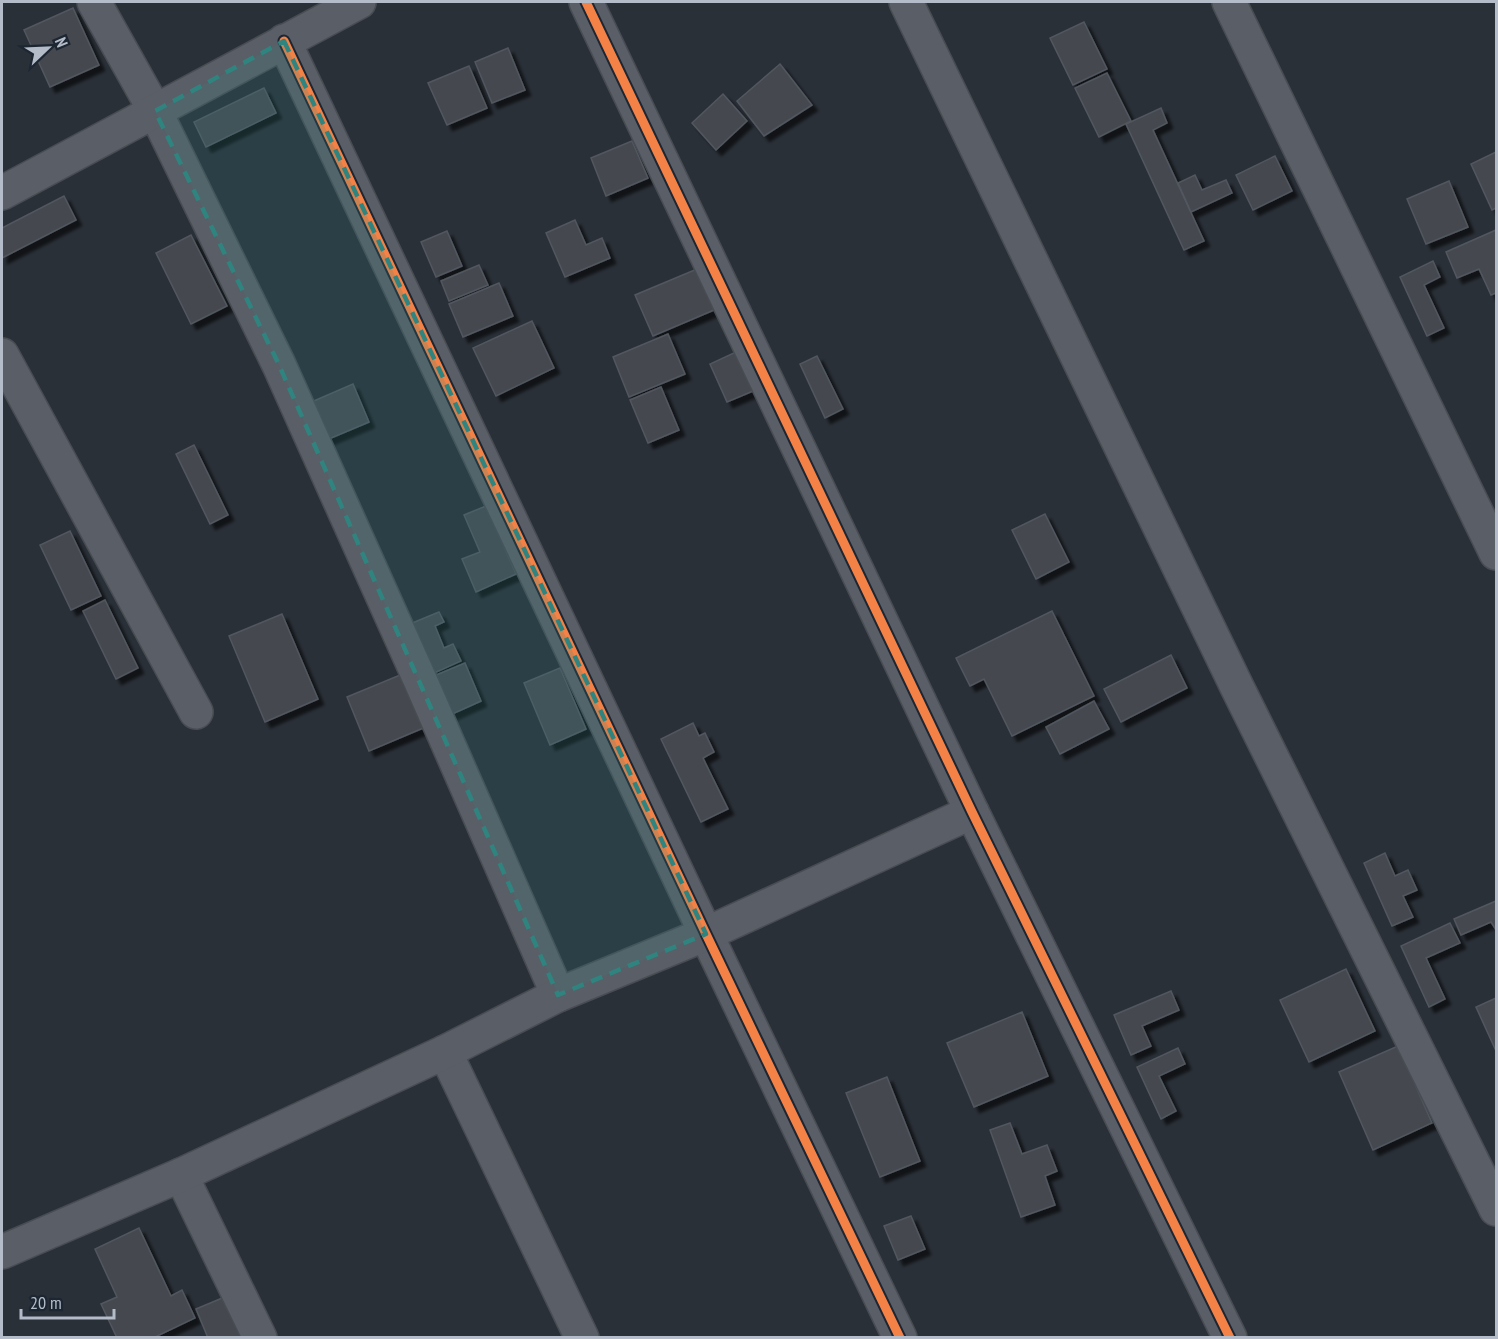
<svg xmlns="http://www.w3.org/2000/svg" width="1498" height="1339" font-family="'PT Sans Narrow',sans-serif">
<defs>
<filter id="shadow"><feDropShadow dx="5.5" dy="5.5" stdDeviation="1.5" flood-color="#0009"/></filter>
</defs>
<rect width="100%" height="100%" fill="#2a3038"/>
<!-- building -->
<g fill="#444950" stroke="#52575f" stroke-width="1.5" filter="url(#shadow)">
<path d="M73 8 99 65 50 87 24 30Z"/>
<path d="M1084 22 1107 69 1073 85 1050 38Z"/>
<path d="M508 48 525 90 492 103 475 62Z"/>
<path d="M780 64 812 105 764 136 737 101Z"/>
<path d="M469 66 487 108 447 125 428 83Z"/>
<path d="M1107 73 1131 121 1099 137 1075 88Z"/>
<path d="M264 88 276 113 206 147 194 122Z"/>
<path d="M723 94 747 121 716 150 692 123Z"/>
<path d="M1161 108 1167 123 1153 130 1204 241 1184 250 1126 124Z"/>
<path d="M632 141 648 178 606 196 591 158Z"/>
<path d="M1496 152V208L1492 210 1471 164Z"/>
<path d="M1275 156 1292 191 1253 210 1236 175Z"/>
<path d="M1195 175 1202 190 1226 180 1232 193 1191 212 1178 183Z"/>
<path d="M1449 181 1468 227 1426 244 1407 199Z"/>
<path d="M64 196 76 220 2 258V228Z"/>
<path d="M575 220 586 245 602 238 610 258 565 277 546 233Z"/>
<path d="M1496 230V293L1491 295 1479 269 1457 278 1446 252Z"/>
<path d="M447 231 462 266 436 277 421 242Z"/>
<path d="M191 235 227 306 191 324 156 253Z"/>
<path d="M1433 261 1440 277 1424 285 1444 328 1427 336 1400 277Z"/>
<path d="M479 265 488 285 449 301 441 281Z"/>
<path d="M697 269 714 310 653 336 635 295Z"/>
<path d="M499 283 513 316 463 337 449 304Z"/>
<path d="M532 321 554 368 496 396 473 348Z"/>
<path d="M668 334 685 374 629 397 613 357Z"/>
<path d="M736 352 753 391 727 402 710 364Z"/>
<path d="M817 356 843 409 825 418 800 364Z"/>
<path d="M353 384 369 422 324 441 307 404Z"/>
<path d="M661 387 679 430 648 443 630 400Z"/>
<path d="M194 445 228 515 210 524 176 454Z"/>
<path d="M486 506 516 574 476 592 462 559 480 552 464 515Z"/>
<path d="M1045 514 1069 562 1036 579 1012 530Z"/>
<path d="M70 531 101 596 71 610 40 545Z"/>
<path d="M105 600 138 668 116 679 83 611Z"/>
<path d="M1052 611 1094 696 1012 736 984 679 970 686 956 658Z"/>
<path d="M439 612 444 622 435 626 444 648 453 644 461 661 432 674 410 624Z"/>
<path d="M282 614 318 699 265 722 229 636Z"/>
<path d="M1171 655 1187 688 1121 722 1104 689Z"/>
<path d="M465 663 481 701 450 715 434 676Z"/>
<path d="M560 668 586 729 550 745 524 683Z"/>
<path d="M405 673 428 726 369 751 347 697Z"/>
<path d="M1094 701 1109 729 1060 754 1046 727Z"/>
<path d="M693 723 699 736 705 733 714 752 703 758 728 809 701 822 661 739Z"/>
<path d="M1385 853 1395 876 1408 870 1417 890 1403 896 1413 917 1392 926 1364 863Z"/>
<path d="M1496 901V930L1491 922 1461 935 1454 919Z"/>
<path d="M1450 923 1460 943 1426 958 1445 999 1429 1007 1401 946Z"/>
<path d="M1346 969 1375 1031 1309 1062 1280 1000Z"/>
<path d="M1171 991 1179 1010 1142 1026 1151 1046 1131 1055 1114 1015Z"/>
<path d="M1496 998V1051L1476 1007Z"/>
<path d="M1022 1012 1048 1076 974 1107 947 1043Z"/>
<path d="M1398 1046 1432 1123 1373 1150 1339 1072Z"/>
<path d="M1178 1048 1185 1064 1159 1076 1176 1111 1161 1119 1137 1067Z"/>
<path d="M887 1077 920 1161 880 1177 846 1093Z"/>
<path d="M1010 1123 1022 1154 1047 1145 1057 1171 1045 1176 1055 1205 1021 1217 990 1130Z"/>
<path d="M911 1216 925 1249 898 1260 884 1226Z"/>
<path d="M139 1228 171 1296 182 1290 195 1318 153 1338H117L101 1304 117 1297 95 1249Z"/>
<path d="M227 1296 244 1338H208L196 1309Z"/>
</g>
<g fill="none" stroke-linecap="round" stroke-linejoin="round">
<!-- minor casing -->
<g stroke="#484c53" stroke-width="36">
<g id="minor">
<path d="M94 2 155 111 279 365 421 682 558 995"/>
<path d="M586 2 972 812 1230 1338"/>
<path d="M906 2 1237 687 1496 1209"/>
<path d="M1229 2 1496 553"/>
<path d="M284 41 706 934 900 1338"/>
<path d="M2 193 359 2"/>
<path d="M2 355 196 712"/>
<path d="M445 1052 582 1338"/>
<path d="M181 1175 260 1338"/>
<path d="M2 1252 181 1175 445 1052 558 995 706 934 972 812"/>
</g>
</g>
<!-- minor -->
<use href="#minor" stroke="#5a5e66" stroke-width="33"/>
<!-- cycleway casing -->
<g stroke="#1d2633" stroke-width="13">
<g id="cycleway">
<path d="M586 2 972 812 1230 1338"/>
<path d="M284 41 706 934 900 1338"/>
</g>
</g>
<!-- cycleway -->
<use href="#cycleway" stroke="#f48246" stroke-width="9"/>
</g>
<!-- marked area -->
<path fill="#308480" fill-opacity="0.2" stroke="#308480" stroke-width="4.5" stroke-dasharray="12 8" stroke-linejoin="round" d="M284 41 706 934 558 995 279 365 155 111Z"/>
<!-- border -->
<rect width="1498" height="1339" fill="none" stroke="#b4bcc9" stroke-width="6"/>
<!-- north arrow -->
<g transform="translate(48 48) rotate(67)" stroke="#1d2633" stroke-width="4.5" paint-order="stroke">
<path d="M0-4.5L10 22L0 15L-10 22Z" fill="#b4bcc9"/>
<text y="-9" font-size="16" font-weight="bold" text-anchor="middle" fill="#b4bcc9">N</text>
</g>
<!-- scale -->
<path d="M21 1309v9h93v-9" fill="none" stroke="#b4bcc9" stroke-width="3"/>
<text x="30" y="1309" font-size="18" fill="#b4bcc9" stroke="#1d2633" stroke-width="4.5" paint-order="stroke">20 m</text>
</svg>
